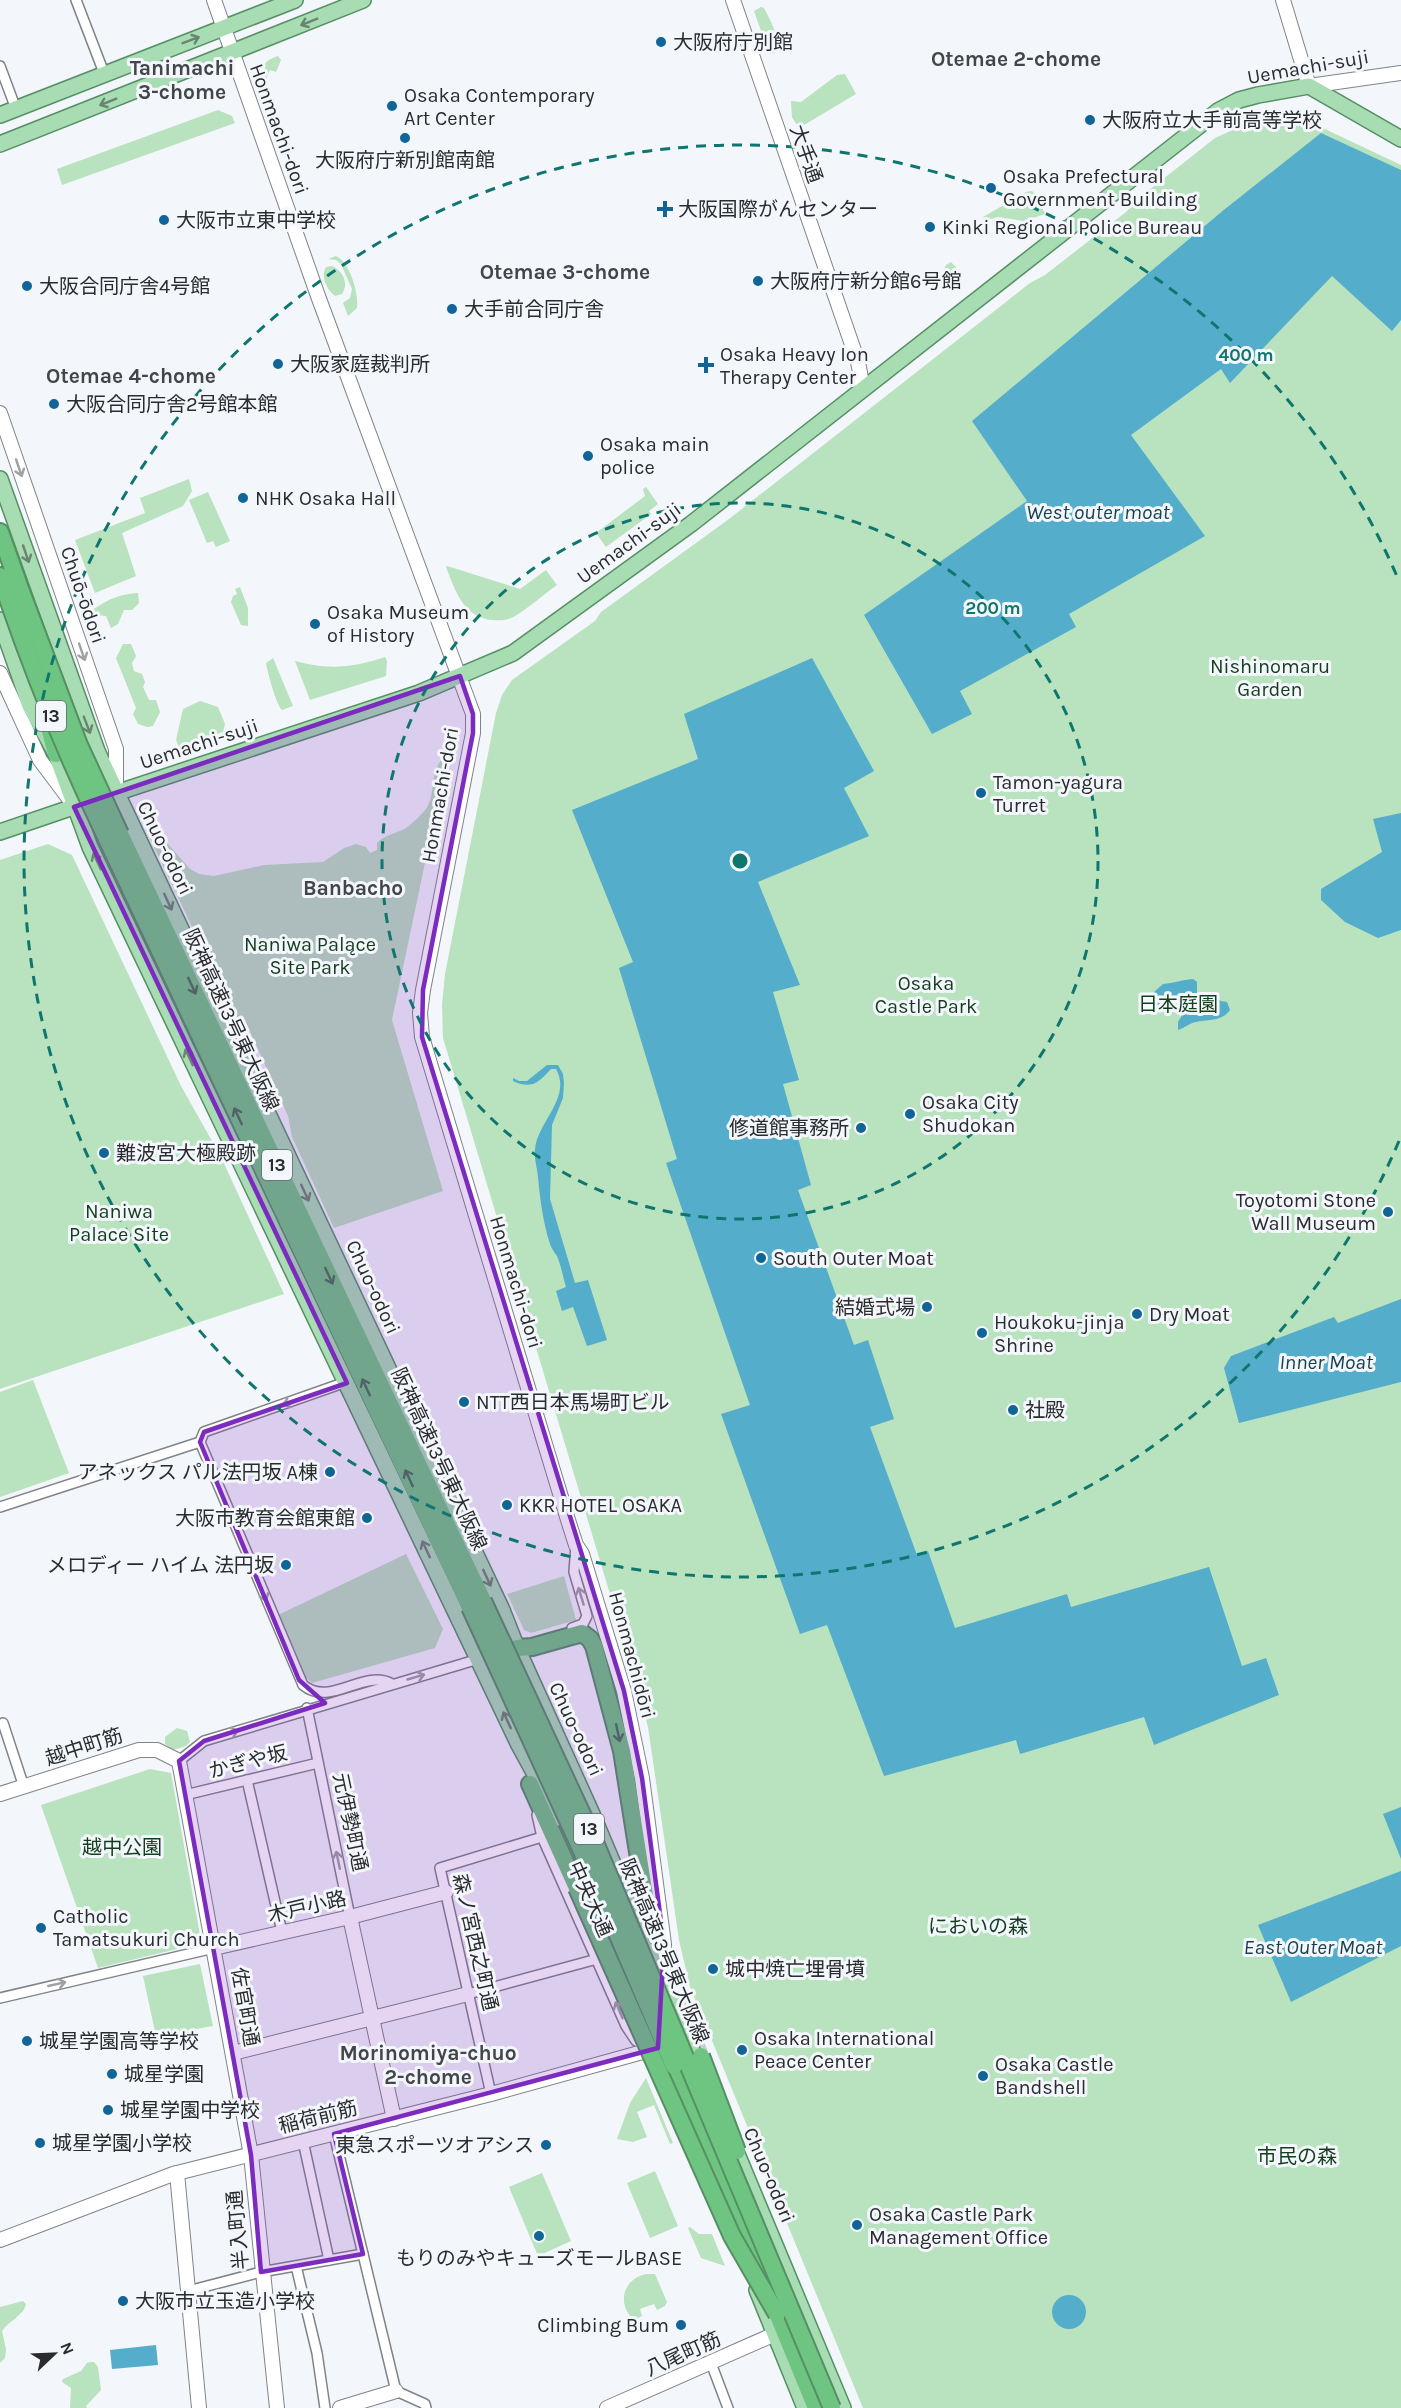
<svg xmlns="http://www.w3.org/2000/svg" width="1401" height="2408" font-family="Karla,'Noto Sans JP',sans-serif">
<rect width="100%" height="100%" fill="#f3f6fb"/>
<!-- green -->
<g fill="#b9e2be">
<path d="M761 7 764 8C771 22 781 38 775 53L769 54 754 11Z"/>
<path d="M278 56 281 60 276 72 270 70 265 82C259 68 263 61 278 56Z"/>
<path d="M845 74 856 94 799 128 792 117 791 101 801 102 837 75Z"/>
<path d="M218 110 232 116 235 123 62 185 57 169Z"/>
<path d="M1276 110 1325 129 1401 165V2408H863L690 1987 679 1940 648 1727 625 1644 443 1038 442 1005 445 974 496 713 502 695 512 680 595 621 601 612 729 519 1030 283 1045 275 1126 212 1139 198 1215 138Z"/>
<path d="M1032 191 1037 196 1045 214 1024 221 998 217 987 220 983 217 1026 192Z"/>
<path d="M336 256C350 262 359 294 357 308L348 316 343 303 350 298 352 289 341 264 336 260 328 259Z"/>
<path d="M951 262 962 274V280L953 289 943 271 946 265Z"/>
<path d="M332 266C343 271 349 283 342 294L335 296C327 290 320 276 326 267Z"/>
<path d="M189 479 192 491 183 506 122 533 136 576 95 593 75 540 145 513 140 498Z"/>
<path d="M646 487 658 504 649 511 651 514 606 547 596 533 645 496 643 489Z"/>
<path d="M208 492 230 541 216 547 213 541 207 543 189 500Z"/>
<path d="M447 566 520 589 546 570 557 585C543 595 530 607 515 616 509 620 500 621 492 620 463 617 455 590 446 567Z"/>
<path d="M240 587 248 608V626L241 625 231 602 233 596 237 594 235 589Z"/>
<path d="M138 593 139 603 132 610H124L118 624 111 628 106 616 94 615V609C108 599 121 594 138 593Z"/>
<path d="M123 644H131L136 656 132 663 134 671 142 674 145 682 143 687 149 700H156L160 712 153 726 147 727 138 724 133 714 136 708 116 658Z"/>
<path d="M385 657 387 661 386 676 310 700 295 661C329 670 352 668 385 657Z"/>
<path d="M273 658 293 706 282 710C277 707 267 671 266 663Z"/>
<path d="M200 701 218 707 225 724 223 732 179 747 176 740 183 709Z"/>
<path d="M448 754 392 1020 443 1191 334 1228 292 1137 288 1116 248 1027 233 1013 146 830 160 835 190 869 199 874 214 876 264 865 323 862 344 848 356 844 366 847 370 853 377 850V843C385 834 396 834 406 828 412 824 421 815 426 809 437 793 428 766 448 754Z"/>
<path d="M48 844 72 855 181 1086 221 1157 284 1294 0 1389V860Z"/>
<path d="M33 1380 69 1473 0 1497V1392Z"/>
<path d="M406 1554 443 1629 435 1648 312 1683 304 1676 278 1615Z"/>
<path d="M564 1576 576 1620 531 1633 524 1630 507 1594Z"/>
<path d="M177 1728 187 1731 190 1742 186 1746 173 1750 165 1744V1737Z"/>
<path d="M150 1769 171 1773 200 1935 194 1945 98 1968 41 1805Z"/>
<path d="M200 1964 213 2026 156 2036 143 1976Z"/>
<path d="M646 2078 673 2143 670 2144 654 2105 637 2112 647 2137 633 2142 617 2139 630 2103Z"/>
<path d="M655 2171 678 2226 650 2238 627 2183Z"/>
<path d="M542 2173 571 2241 538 2256 509 2187Z"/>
<path d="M690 2227 699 2234H712L725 2266 701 2258 688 2228Z"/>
<path d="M647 2274H655L667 2302 665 2306 657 2310 654 2304 640 2309 642 2316 634 2320C616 2304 623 2278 647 2274Z"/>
<path d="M23 2301 26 2304C24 2315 9 2321 2 2331L6 2349 5 2358 0 2363V2307Z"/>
<path d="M91 2362H94L98 2367 101 2390 86 2406 87 2408H70L71 2388 62 2382 63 2379 81 2371 87 2363Z"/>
</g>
<!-- water -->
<g fill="#54adca">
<path d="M1321 133 1401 170V320L1392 331 1332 276 1230 383 1221 369 1131 435 1205 536 1069 614 1076 627 960 691 972 714 932 734 864 615 1027 501 972 421 1225 209Z"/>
<path d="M812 658 874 771 844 788 869 836 758 882 800 985 773 992 799 1080 783 1084 811 1185 798 1190 854 1345 868 1340 894 1419 870 1427 917 1555 928 1551 955 1628 1067 1594 1071 1607 1209 1567 1242 1666 1266 1658 1279 1695 1154 1745 1144 1717 1020 1754 1016 1740 884 1776 827 1625 800 1634 721 1414 750 1405 666 1163 677 1159 619 968 633 962 572 810 698 759 684 714Z"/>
<path d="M1401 813V930L1378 938 1345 922 1321 900V889L1382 852 1373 819Z"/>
<path d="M1193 979 1197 982V993L1204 996 1210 992 1221 1001 1227 1002 1230 1010C1222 1022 1207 1019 1196 1022 1189 1023 1185 1028 1178 1030V1022L1184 1012 1182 1006 1175 1000 1158 1009 1153 1002 1154 992 1163 984C1174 983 1182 980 1193 979Z"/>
<path d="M547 1065H558L563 1074 564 1083 563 1098 552 1125 550 1199 575 1283 588 1280 607 1340 587 1346 573 1307 562 1311 556 1291 566 1287C563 1277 561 1265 557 1256 554 1252 552 1249 550 1244 543 1222 540 1199 538 1177 537 1167 534 1159 535 1149 538 1121 572 1098 556 1069H551C539 1082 532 1090 513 1081V1078L519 1081H527Z"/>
<path d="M1401 1299V1382L1239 1423 1224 1368 1231 1356 1334 1317 1338 1323Z"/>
<path d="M1401 1807V1859L1383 1814Z"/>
<path d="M1401 1871V1946L1291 2002 1258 1925Z"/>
<circle cx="1069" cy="2312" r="17"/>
<path d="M156 2345 158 2365 112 2369 110 2350Z"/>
</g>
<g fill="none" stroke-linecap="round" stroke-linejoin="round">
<!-- highway-tunnel -->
<path stroke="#cbcdd2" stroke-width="16" stroke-dasharray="16 8" stroke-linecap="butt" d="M661 1950 701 2056"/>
<!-- street casing -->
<g stroke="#808387" stroke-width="12">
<g id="street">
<path d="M76 0 104 73"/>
<path d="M0 66 16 109"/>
<path d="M346 1382 204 1432 200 1442 303 1685C331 1708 363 1668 392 1684"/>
<path d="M0 1507 200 1442"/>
<path d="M572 1628 583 1624 587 1616 574 1572 576 1545"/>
<path d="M307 1708 350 1917"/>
<path d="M3 1723 24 1787"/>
<path d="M179 1761 204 1741 482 1658"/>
<path d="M247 1780 282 1932"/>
<path d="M185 1795 318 1763"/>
<path d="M537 1815 542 1837 626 2026 636 2041 647 2045"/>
<path d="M468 1994 597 1959"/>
<path d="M0 1998 214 1948"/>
<path d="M491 2094 440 1868 542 1837"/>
<path d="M334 2134 396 2391 425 2404 426 2408"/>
<path d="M303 2141 329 2260"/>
<path d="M296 2266 317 2353 325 2408"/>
<path d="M188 2291 261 2272 363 2254"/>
<path d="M711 2363 728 2408"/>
</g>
</g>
<!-- secondary casing -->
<g stroke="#808387" stroke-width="16">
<g id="secondary">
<path d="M214 0 318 296 473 714V733L423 990 420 1013 422 1037 568 1520 576 1545 582 1554 624 1691 642 1778 664 1944 663 1982"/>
<path d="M733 0 858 362 863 389"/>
<path d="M1283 0 1309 86 1401 73"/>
<path d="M0 413 116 749V790"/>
<path d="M0 673 40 760 70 800"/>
<path d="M0 1794 139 1750H157L179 1761 251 2155 277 2408"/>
<path d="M350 1917 394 2119"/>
<path d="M214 1948 350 1917 446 1892"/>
<path d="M233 2053 468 1994"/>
<path d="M177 2173 199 2408"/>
<path d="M0 2240 173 2174 491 2094 657 2048"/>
<path d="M340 2408 396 2391"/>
<path d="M607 2408 775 2334"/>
</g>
</g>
<!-- primary casing -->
<g stroke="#568f64" stroke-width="18">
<g id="primary">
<path d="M0 115 295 0"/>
<path d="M0 144 363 0"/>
<path d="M0 479 97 751 502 1610 517 1648 592 1814 702 2074"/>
<path d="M0 620 30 706 56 754 90 847 519 1745 559 1818"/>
<path d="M107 796 419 693 513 653 691 524 1218 111 1239 100 1258 95 1309 86 1401 139"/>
<path d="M0 832 82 804"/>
<path d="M732 2142 843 2408"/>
<path d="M757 2290 805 2408"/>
</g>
</g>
<!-- highway casing -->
<g stroke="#568f64" stroke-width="20">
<g id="highway">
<path d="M0 532 19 586"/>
<path d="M0 576 5 590"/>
<path d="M45 712 56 754"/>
<path d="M120 834 483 1601"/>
<path d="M107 839 470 1607"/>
<path d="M517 1648 532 1647 582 1633 590 1639 594 1646 622 1751 647 1909 656 1938"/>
<path d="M530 1784 577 1888"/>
<path d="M674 2066 760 2274"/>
<path d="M772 2301 816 2408"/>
</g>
</g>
<!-- street -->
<use href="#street" stroke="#fff" stroke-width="9"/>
<!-- secondary -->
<use href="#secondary" stroke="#fff" stroke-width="14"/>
<!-- primary -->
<use href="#primary" stroke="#a8dcb3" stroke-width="15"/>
<!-- highway -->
<use href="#highway" stroke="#6ec581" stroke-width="16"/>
<!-- highway-bridge casing -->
<g stroke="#568f64" stroke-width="20" stroke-linecap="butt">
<g id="highway-bridge">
<path d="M19 586 79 745 120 834"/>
<path d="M5 590C34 676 68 758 107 839"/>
<path d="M483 1601 594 1840 832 2408"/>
<path d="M470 1607 582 1851 674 2066"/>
<path d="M577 1888 732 2236 777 2314"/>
<path d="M701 2056 737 2151"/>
</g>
</g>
<!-- highway-bridge -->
<use href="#highway-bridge" stroke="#6ec581" stroke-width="16"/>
</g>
<!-- one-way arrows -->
<defs><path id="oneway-shaft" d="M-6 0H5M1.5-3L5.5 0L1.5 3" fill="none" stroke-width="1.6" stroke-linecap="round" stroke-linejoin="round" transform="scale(1.5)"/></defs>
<g stroke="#698470">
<use href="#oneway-shaft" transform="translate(309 22) rotate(158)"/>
<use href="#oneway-shaft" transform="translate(191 40) rotate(-21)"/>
<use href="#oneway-shaft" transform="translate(108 102) rotate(158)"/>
<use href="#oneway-shaft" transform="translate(26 554) rotate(71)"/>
<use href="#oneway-shaft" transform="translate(87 725) rotate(69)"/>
<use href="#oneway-shaft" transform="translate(97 861) rotate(-115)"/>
<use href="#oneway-shaft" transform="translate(168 902) rotate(65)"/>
<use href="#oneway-shaft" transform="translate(189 1057) rotate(-115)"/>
<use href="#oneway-shaft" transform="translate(305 1193) rotate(65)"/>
<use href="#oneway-shaft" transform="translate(426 1549) rotate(-115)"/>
<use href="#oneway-shaft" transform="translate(487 1578) rotate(65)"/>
<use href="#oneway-shaft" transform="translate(507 1720) rotate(-115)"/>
</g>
<g stroke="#9fa0a0">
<use href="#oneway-shaft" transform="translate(19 468) rotate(71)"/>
<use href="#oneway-shaft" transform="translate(82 652) rotate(71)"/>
<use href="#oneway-shaft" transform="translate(291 1402) rotate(161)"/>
<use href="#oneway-shaft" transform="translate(263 1593) rotate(67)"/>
<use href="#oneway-shaft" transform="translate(581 1596) rotate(-107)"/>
<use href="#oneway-shaft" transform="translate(416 1677) rotate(-16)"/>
<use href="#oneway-shaft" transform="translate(230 1733) rotate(-18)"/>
<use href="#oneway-shaft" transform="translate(338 1860) rotate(-102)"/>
<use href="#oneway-shaft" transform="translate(57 1984) rotate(-13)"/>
<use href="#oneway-shaft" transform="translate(619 2010) rotate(-113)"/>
</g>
<g stroke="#497053">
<use href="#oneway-shaft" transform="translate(192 986) rotate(65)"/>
<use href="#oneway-shaft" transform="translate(238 1116) rotate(-115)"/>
<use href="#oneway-shaft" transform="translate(329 1276) rotate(65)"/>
<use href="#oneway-shaft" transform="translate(366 1387) rotate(-115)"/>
<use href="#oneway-shaft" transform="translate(409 1478) rotate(-115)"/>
<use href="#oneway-shaft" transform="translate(618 1733) rotate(78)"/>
</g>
<!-- marked area -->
<path fill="#7b2cbf" fill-opacity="0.2" stroke="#7b2cbf" stroke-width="4.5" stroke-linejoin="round" d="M460 676 473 714V733L423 990 422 1037 624 1691 642 1778 664 1944 658 2048 334 2134 363 2254 261 2272 251 2155 179 1761 204 1741 325 1703 299 1680 200 1442 204 1432 347 1383 74 807Z"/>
<!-- distance rings -->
<g fill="none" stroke="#0f766e" stroke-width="3" stroke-dasharray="10 8">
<circle cx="740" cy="861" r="358"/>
<path d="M1399 1141A716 716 0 1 1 1399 581"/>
</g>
<!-- markers -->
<g fill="#116496" stroke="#f3f6fb" stroke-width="2">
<circle cx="661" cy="42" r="6"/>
<circle cx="392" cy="106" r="6"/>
<circle cx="1090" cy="120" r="6"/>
<circle cx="405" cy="138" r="6"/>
<circle cx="991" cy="188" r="6"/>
<path d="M662 200h6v6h6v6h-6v6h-6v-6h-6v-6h6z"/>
<circle cx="164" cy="220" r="6"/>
<circle cx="930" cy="227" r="6"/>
<circle cx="758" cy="281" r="6"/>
<circle cx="27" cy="286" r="6"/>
<circle cx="452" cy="309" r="6"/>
<circle cx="278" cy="364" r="6"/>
<path d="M703 356h6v6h6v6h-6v6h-6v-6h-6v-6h6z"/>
<circle cx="54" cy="404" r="6"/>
<circle cx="588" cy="456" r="6"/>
<circle cx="243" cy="498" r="6"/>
<circle cx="315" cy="624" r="6"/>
<circle cx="981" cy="793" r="6"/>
<circle cx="910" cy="1114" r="6"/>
<circle cx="861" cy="1128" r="6"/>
<circle cx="104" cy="1153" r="6"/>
<circle cx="1388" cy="1212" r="6"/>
<circle cx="761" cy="1258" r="6"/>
<circle cx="927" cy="1307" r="6"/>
<circle cx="1137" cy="1314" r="6"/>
<circle cx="982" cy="1333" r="6"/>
<circle cx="464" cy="1402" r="6"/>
<circle cx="1013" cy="1410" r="6"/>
<circle cx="330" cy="1472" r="6"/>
<circle cx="507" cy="1505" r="6"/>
<circle cx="367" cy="1518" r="6"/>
<circle cx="286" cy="1565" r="6"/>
<circle cx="41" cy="1928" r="6"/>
<circle cx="713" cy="1969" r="6"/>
<circle cx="27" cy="2041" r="6"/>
<circle cx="742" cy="2050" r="6"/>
<circle cx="112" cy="2074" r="6"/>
<circle cx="983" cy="2076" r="6"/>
<circle cx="108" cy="2110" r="6"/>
<circle cx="40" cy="2143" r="6"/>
<circle cx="546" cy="2145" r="6"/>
<circle cx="857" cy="2225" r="6"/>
<circle cx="539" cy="2236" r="6"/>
<circle cx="123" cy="2301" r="6"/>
<circle cx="681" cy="2325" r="6"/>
</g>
<g text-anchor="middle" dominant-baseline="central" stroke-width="6" stroke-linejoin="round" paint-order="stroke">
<!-- shield labels -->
<g fill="#f3f6fb" stroke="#66686b" stroke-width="1.5">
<rect x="36" y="701" width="30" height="30" rx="4.5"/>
<rect x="262" y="1150" width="30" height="30" rx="4.5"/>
<rect x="574" y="1814" width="30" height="30" rx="4.5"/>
</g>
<g font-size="18" font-weight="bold" fill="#2a2b2d">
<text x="51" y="716">13</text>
<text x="277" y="1165">13</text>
<text x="589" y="1829">13</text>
</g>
<!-- poi labels -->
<g font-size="20" fill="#2a2b2d" stroke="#f3f6fb" text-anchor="start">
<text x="673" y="42">大阪府庁別館</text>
<text x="404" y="95">Osaka Contemporary<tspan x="404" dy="23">Art Center</tspan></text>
<text x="1102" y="120">大阪府立大手前高等学校</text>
<text x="405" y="160" text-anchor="middle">大阪府庁新別館南館</text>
<text x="1003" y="176">Osaka Prefectural<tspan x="1003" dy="23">Government Building</tspan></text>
<text x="678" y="209">大阪国際がんセンター</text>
<text x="176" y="220">大阪市立東中学校</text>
<text x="942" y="227">Kinki Regional Police Bureau</text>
<text x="770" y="281">大阪府庁新分館6号館</text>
<text x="39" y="286">大阪合同庁舎4号館</text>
<text x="464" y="309">大手前合同庁舎</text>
<text x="720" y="354">Osaka Heavy Ion<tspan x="720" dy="23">Therapy Center</tspan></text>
<text x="290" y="364">大阪家庭裁判所</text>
<text x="66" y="404">大阪合同庁舎2号館本館</text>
<text x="600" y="444">Osaka main<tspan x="600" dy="23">police</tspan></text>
<text x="255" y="498">NHK Osaka Hall</text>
<text x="327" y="612">Osaka Museum<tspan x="327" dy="23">of History</tspan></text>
<text x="993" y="782">Tamon-yagura<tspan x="993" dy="23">Turret</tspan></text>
<text x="922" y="1102">Osaka City<tspan x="922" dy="23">Shudokan</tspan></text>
<text x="849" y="1128" text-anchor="end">修道館事務所</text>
<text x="116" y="1153">難波宮大極殿跡</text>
<text x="1376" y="1200" text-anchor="end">Toyotomi Stone<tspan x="1376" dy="23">Wall Museum</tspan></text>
<text x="773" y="1258">South Outer Moat</text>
<text x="915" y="1307" text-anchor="end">結婚式場</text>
<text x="1149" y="1314">Dry Moat</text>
<text x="994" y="1322">Houkoku-jinja<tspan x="994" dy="23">Shrine</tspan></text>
<text x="476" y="1402">NTT西日本馬場町ビル</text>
<text x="1025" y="1410">社殿</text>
<text x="318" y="1472" text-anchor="end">アネックス パル法円坂 A棟</text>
<text x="519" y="1505">KKR HOTEL OSAKA</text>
<text x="355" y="1518" text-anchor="end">大阪市教育会館東館</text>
<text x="274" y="1565" text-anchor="end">メロディー ハイム 法円坂</text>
<text x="53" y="1916">Catholic<tspan x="53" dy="23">Tamatsukuri Church</tspan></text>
<text x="725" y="1969">城中焼亡埋骨墳</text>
<text x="754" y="2038">Osaka International<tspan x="754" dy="23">Peace Center</tspan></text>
<text x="39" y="2041">城星学園高等学校</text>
<text x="995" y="2064">Osaka Castle<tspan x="995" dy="23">Bandshell</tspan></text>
<text x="124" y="2074">城星学園</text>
<text x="120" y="2110">城星学園中学校</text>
<text x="52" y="2143">城星学園小学校</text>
<text x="534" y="2145" text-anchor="end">東急スポーツオアシス</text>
<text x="869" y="2214">Osaka Castle Park<tspan x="869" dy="23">Management Office</tspan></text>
<text x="539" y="2258" text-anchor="middle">もりのみやキューズモールBASE</text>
<text x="135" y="2301">大阪市立玉造小学校</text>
<text x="669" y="2325" text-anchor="end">Climbing Bum</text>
</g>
<!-- street labels -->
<g font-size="20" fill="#2a2b2d" stroke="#f3f6fb">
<text transform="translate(1308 67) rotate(-10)">Uemachi-suji</text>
<text transform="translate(279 129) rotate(70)">Honmachi-dori</text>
<text transform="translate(806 154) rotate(71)">大手通</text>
<text transform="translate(629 543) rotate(-36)">Uemachi-suji</text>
<text transform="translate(83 595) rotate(71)">Chuō-ōdori</text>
<text transform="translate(199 744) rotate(-18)">Uemachi-suji</text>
<text transform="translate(440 795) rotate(-80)">Honmachi-dori</text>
<text transform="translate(165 848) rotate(64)">Chuo-odori</text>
<text transform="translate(231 1020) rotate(65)">阪神高速13号東大阪線</text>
<text transform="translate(516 1282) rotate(73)">Honmachi-dori</text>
<text transform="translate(373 1287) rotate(65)">Chuo-odori</text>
<text transform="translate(439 1459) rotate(65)">阪神高速13号東大阪線</text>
<text transform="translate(632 1655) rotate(75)">Honmachidōri</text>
<text transform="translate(576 1729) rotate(65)">Chuo-odori</text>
<text transform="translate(84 1747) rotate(-18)">越中町筋</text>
<text transform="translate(248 1762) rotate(-14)">かぎや坂</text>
<text transform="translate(350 1822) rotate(78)">元伊勢町通</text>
<text transform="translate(590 1899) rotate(66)">中央大通</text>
<text transform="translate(307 1907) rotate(-13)">木戸小路</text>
<text transform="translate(475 1942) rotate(77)">森ノ宮西之町通</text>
<text transform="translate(664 1951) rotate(67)">阪神高速13号東大阪線</text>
<text transform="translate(245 2007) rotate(80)">佐官町通</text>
<text transform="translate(318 2117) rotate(-14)">稲荷前筋</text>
<text transform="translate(769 2175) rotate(67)">Chuo-odori</text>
<text transform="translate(238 2230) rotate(-95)">半入町通</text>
<text transform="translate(683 2354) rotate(-24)">八尾町筋</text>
</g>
<!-- park labels -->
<g font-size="20" fill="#133e1d" stroke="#f3f6fb">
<text x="1270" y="666">Nishinomaru<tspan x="1270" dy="23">Garden</tspan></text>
<text x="310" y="944">Naniwa Palące<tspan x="310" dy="23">Site Park</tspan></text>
<text x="926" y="983">Osaka<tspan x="926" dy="23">Castle Park</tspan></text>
<text x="1178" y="1004">日本庭園</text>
<text x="119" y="1211">Naniwa<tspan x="119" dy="23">Palace Site</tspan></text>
<text x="122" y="1847">越中公園</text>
<text x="978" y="1926">においの森</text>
<text x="1297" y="2156">市民の森</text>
</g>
<!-- neighbourhood labels -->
<g font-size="21" font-weight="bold" fill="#434549" stroke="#f3f6fb">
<text x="1016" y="59">Otemae 2-chome</text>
<text x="182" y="68">Tanimachi<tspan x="182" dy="24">3-chome</tspan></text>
<text x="565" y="272">Otemae 3-chome</text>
<text x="131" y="376">Otemae 4-chome</text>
<text x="353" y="888">Banbacho</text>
<text x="428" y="2053">Morinomiya-chuo<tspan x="428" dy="24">2-chome</tspan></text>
</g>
<!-- water labels -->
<g font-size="21" font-style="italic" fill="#173f4c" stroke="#f3f6fb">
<text x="1098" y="512">West outer moat</text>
<text x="1326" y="1362">Inner Moat</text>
<text x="1313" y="1947">East Outer Moat</text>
</g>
</g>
<circle cx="740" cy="861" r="9" fill="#0f766e" stroke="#f3f6fb" stroke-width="3"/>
<g font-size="18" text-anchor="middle" font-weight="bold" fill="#0f766e" stroke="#f3f6fb" stroke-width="6" stroke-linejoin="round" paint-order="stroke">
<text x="1246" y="361">400 m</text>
<text x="993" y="614">200 m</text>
</g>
<!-- north arrow -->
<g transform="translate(54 2354) rotate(67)" stroke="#f3f6fb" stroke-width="4.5" paint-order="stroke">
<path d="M0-4.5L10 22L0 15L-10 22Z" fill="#2a2b2d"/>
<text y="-9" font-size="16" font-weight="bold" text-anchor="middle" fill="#2a2b2d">N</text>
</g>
</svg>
